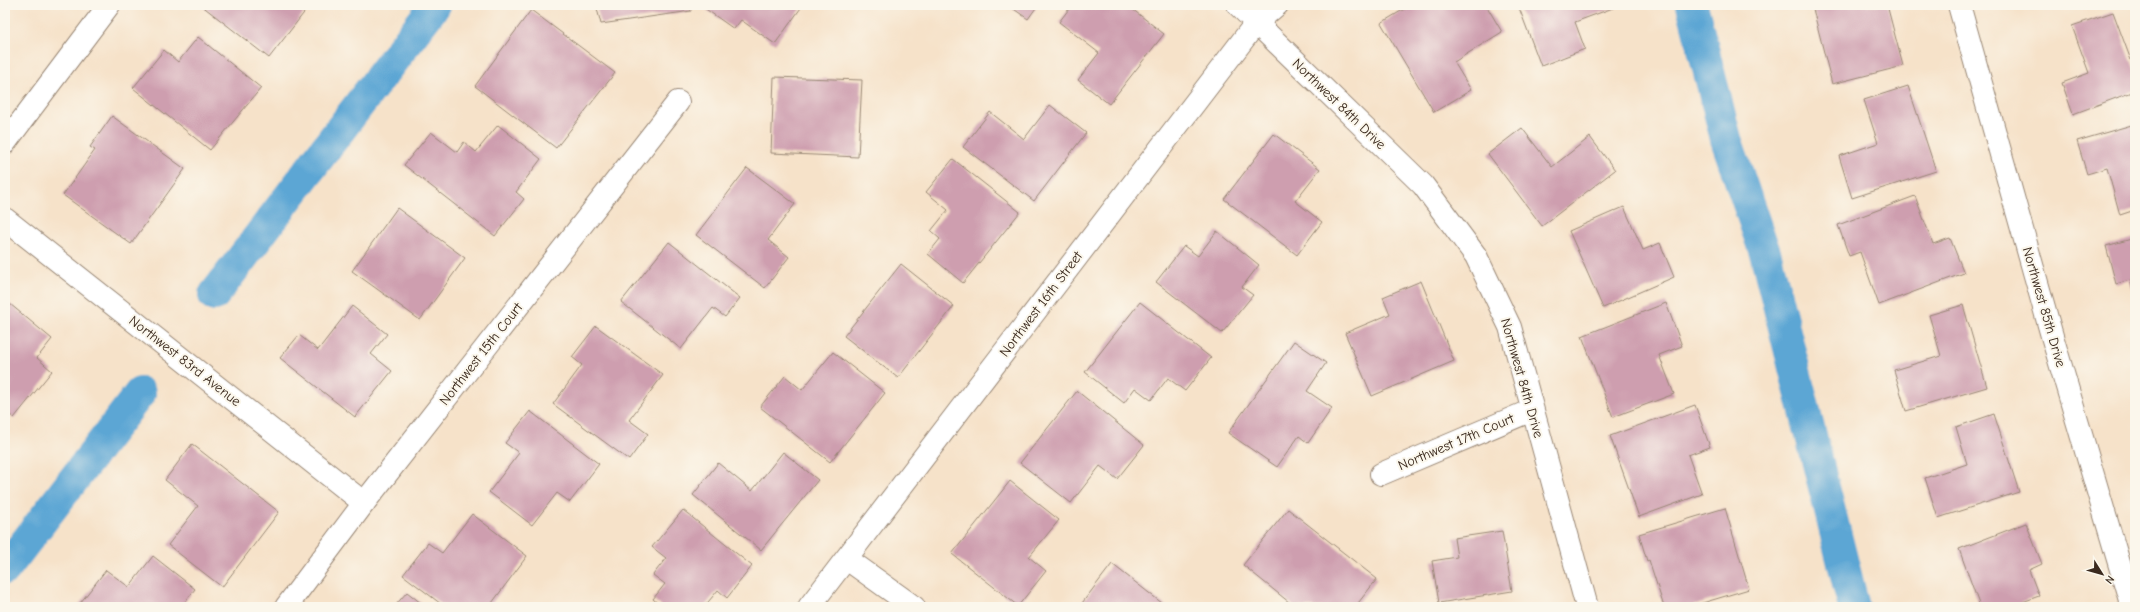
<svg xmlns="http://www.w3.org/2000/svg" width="2140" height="612" font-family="'Comic Neue',sans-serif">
<rect width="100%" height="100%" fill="#fbf7ec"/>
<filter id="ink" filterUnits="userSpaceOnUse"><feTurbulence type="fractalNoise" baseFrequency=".025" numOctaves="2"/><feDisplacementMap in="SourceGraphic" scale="8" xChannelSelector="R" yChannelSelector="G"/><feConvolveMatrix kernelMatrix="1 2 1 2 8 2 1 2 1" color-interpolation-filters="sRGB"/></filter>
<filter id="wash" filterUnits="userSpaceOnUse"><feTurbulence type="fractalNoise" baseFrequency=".012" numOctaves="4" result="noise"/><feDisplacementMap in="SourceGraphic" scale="16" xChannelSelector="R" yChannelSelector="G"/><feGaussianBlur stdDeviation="0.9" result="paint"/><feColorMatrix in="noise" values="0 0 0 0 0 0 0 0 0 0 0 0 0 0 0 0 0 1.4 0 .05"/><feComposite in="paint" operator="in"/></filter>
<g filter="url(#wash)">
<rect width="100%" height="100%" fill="#f6e2c9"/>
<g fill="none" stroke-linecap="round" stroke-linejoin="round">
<!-- canal -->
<g stroke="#5ba6d4" stroke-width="32">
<path d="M1692 5 1726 139 1766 256 1854 607"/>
<path d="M214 295 435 5"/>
<path d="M5 569 140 393"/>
</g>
</g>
<g id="blocks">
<!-- building -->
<g fill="#ce9eaf">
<path d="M201 5H310L269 58Z"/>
<path d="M596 5H690L691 11 601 24Z"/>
<path d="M700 5H803L775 44 741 20 734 29Z"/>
<path d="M1008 5H1038L1028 19Z"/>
<path d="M1072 5H1127L1164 34 1109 104 1078 80 1099 53 1059 22Z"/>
<path d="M1411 5H1486L1502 32 1454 62 1471 90 1434 112 1381 23Z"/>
<path d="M1518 5H1621L1575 22 1585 49 1541 66Z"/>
<path d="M1812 5H1887L1903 66 1832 84Z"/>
<path d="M531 10 615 73 556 148 475 86Z"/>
<path d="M2113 12 2135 71V91L2073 114 2062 83 2089 73 2072 26Z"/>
<path d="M198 37 261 88 210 150 133 88 164 50 178 62Z"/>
<path d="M774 77 862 80 858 157 771 153Z"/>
<path d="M1908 86 1936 171 1852 198 1839 156 1878 143 1864 100Z"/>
<path d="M1050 105 1086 133 1034 201 963 147 990 112 1024 139Z"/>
<path d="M112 116 185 169 131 244 63 195 95 150 90 147Z"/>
<path d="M2135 124V210L2120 215 2107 168 2087 174 2077 141Z"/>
<path d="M498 125 541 159 516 192 524 199 495 236 404 165 431 132 457 152 464 142 476 152Z"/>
<path d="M1522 128 1552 167 1590 137 1615 170 1542 226 1488 154Z"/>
<path d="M1274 134 1320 169 1295 201 1322 222 1297 255 1224 199Z"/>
<path d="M953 159 1020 212 963 283 928 254 940 239 931 231 948 210 926 192Z"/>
<path d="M747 168 795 204 768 240 789 257 765 288 696 235Z"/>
<path d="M1915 196 1933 244 1950 238 1964 273 1879 305 1860 252 1849 256 1838 225Z"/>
<path d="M1624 207 1643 250 1660 243 1674 277 1603 308 1569 231Z"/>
<path d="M397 208 465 258 420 320 352 271Z"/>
<path d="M1217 231 1259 265 1242 287 1253 295 1222 333 1156 282 1184 246 1198 256Z"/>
<path d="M2135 238V297L2130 280 2116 284 2106 246Z"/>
<path d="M669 242 740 298 725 317 713 308 681 349 621 302Z"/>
<path d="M901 264 954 306 898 378 844 336Z"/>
<path d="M1421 281 1454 361 1372 396 1345 333 1390 314 1383 297Z"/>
<path d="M1140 302 1211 358 1185 391 1168 378 1151 400 1135 388 1124 403 1085 372Z"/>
<path d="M1666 303 1682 346 1659 355 1674 394 1613 417 1582 336Z"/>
<path d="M10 304 52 339 37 358 52 371 14 418 5 411V310Z"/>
<path d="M1963 305 1987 387 1906 411 1894 370 1941 356 1929 315Z"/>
<path d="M352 306 387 334 371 354 392 371 355 417 280 358 299 335 318 350Z"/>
<path d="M596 326 663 375 629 420 648 434 629 460 553 404 582 365 572 357Z"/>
<path d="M1294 341 1326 363 1307 391 1332 408 1308 443 1299 436 1277 467 1228 433Z"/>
<path d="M833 352 885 393 830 462 760 407 785 376 802 390Z"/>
<path d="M1077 391 1144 445 1117 479 1100 466 1071 503 1020 463Z"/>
<path d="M1695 405 1710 447 1688 455 1702 494 1639 517 1610 436Z"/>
<path d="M530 411 599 464 570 502 557 493 532 525 489 492 519 453 505 443Z"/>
<path d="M1994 414 2019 492 1938 518 1925 478 1967 464 1956 427Z"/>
<path d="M192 444 279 512 222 587 168 545 198 506 165 480Z"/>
<path d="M783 452 818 480 761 550 693 495 718 463 752 491Z"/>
<path d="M1010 481 1059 520 1029 557 1046 571 1018 606 952 554Z"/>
<path d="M1725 508 1749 589 1689 607H1664L1649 560 1647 561 1639 534Z"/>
<path d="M1288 509 1377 579 1355 607H1295L1243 565Z"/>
<path d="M683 510 752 566 727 598 718 590 704 607H662L653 599 665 584 653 575 666 558 652 547Z"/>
<path d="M472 514 527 556 489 607H445L403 575 428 543 442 553Z"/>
<path d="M2026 523 2042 564 2029 570 2039 596 2009 607H1980L1959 549Z"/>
<path d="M1502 531 1512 591 1439 603 1432 561 1457 557 1454 538Z"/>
<path d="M153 556 195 589 181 607H77L106 570 129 587Z"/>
<path d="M1112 564 1167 607H1079Z"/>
<path d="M407 592 426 607H394Z"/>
</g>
</g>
</g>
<g filter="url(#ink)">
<use href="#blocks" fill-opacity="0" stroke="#988674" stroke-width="1"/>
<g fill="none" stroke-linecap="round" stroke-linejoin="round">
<!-- minor casing -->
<g stroke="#988674" stroke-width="24">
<g id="minor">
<path d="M1238 5 1423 185 1476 256 1510 327 1587 607"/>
<path d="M1959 5 2052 336 2132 607"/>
<path d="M5 143 109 5"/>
<path d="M5 219 364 503"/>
<path d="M1381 474 1532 410"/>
<path d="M847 559 914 607"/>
<path d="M286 607 364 503 678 102"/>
<path d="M809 607 1256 23 1277 5"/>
</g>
</g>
<!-- minor -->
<use href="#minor" stroke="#fff" stroke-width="22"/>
</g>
</g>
<g text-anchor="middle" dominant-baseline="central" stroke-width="4" stroke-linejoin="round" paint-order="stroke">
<!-- street labels -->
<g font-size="14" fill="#3b2a1e" stroke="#fbf7ec">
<text transform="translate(1339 104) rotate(44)">Northwest 84th Drive</text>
<text transform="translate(1041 304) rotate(-53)">Northwest 16th Street</text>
<text transform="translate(2044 307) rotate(74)">Northwest 85th Drive</text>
<text transform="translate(481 354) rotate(-52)">Northwest 15th Court</text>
<text transform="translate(185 361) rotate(38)">Northwest 83rd Avenue</text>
<text transform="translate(1522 378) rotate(74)">Northwest 84th Drive</text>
<text transform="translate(1456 442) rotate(-23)">Northwest 17th Court</text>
</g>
</g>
<!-- margin -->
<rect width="2140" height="612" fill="none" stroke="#fbf7ec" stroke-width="20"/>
<!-- north arrow -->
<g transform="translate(2102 574) rotate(127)" stroke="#fbf7ec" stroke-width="3" paint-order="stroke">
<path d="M0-3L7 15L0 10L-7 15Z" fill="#3b2a1e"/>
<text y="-6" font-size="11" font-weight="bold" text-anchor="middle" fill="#3b2a1e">N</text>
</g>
</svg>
